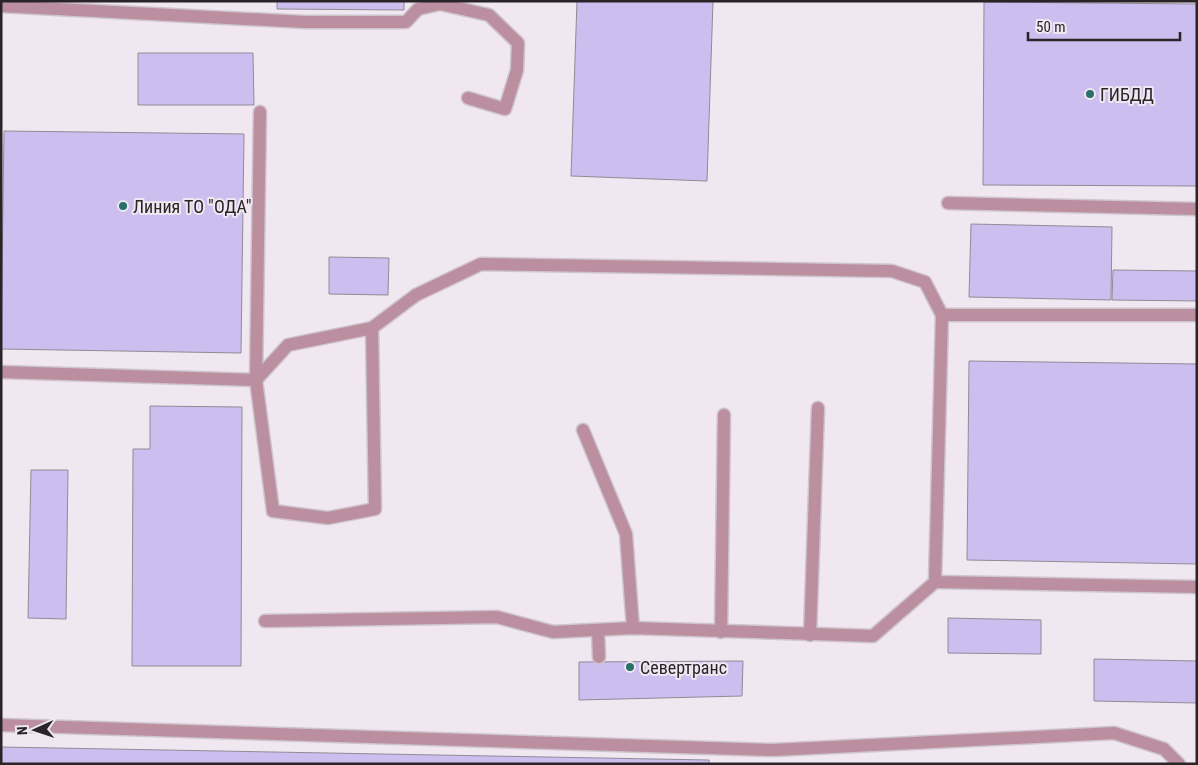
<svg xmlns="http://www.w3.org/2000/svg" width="1198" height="765" font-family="'Roboto Condensed',sans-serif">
<rect width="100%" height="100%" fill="#f1e7f1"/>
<!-- building -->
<g fill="#ccbeee" stroke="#8f8c97">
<path d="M277 1H404V10L277 9Z"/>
<path d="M577 1H713L707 181 571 176Z"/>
<path d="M984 2 1197 4V186L983 185Z"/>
<path d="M138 53H253L254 105H138Z"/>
<path d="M4 131 244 134 241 353 1 349Z"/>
<path d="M971 224 1112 227 1111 300 969 297Z"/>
<path d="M329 257 389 258 388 295 329 294Z"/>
<path d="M1113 270 1197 271V301L1112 300Z"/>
<path d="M969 361 1197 364V564L967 560Z"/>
<path d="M150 406 242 407 241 666H132L133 449H150Z"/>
<path d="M31 470H68L66 619 28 618Z"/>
<path d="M948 618 1041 620V654L948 653Z"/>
<path d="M1094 659 1197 661V703L1094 701Z"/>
<path d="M743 661 742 696 579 700V662Z"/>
<path d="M1 747 709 760V764H1Z"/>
</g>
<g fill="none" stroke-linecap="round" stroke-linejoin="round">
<!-- minor casing -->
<g stroke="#cdc4cd" stroke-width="15">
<g id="minor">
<path d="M1 6 305 22H406L418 9 440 4 489 15 518 43 517 70 505 109 468 98"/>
<path d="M948 203 1197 209"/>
<path d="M1197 315H942L935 582 1197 587"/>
<path d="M1 372 256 380 273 511 328 518 375 509 372 328"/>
<path d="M256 380 288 345 372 328 416 295 481 264 892 271 925 282 942 315"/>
<path d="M256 380 260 112"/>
<path d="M583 430 626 534 633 628"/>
<path d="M265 621 497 617 553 632 633 628 873 636 935 582"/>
<path d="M598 630 599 657"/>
<path d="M721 632 724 415"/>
<path d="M810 635 818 408"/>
<path d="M1 725 773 750 1114 733 1164 749 1179 764"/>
</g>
</g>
<!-- minor -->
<use href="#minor" stroke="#bb8fa0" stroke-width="12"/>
</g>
<!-- markers -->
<g fill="#27706c" stroke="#f1e7f1" stroke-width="2">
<circle cx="1090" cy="94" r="5"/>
<circle cx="123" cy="206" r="5"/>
<circle cx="630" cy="667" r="5"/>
</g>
<g text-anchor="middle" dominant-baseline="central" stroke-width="4" stroke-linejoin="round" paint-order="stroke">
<!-- poi labels -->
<g font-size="18" fill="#282428" stroke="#f1e7f1" text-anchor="start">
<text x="1100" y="94">ГИБДД</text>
<text x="133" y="206">Линия ТО "ОДА"</text>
<text x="640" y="667">Севертранс</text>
</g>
</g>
<!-- border -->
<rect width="1198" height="765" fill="none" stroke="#282428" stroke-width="5"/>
<!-- north arrow -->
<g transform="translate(35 730) rotate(267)" stroke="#f1e7f1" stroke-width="4" paint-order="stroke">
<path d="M0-4L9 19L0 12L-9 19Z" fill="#282428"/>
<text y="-8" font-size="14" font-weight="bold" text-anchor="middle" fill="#282428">N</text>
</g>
<!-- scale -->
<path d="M1028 32v8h152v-8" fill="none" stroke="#282428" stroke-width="2.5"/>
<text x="1036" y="32" font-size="15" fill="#282428" stroke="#f1e7f1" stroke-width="4" paint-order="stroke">50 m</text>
</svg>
